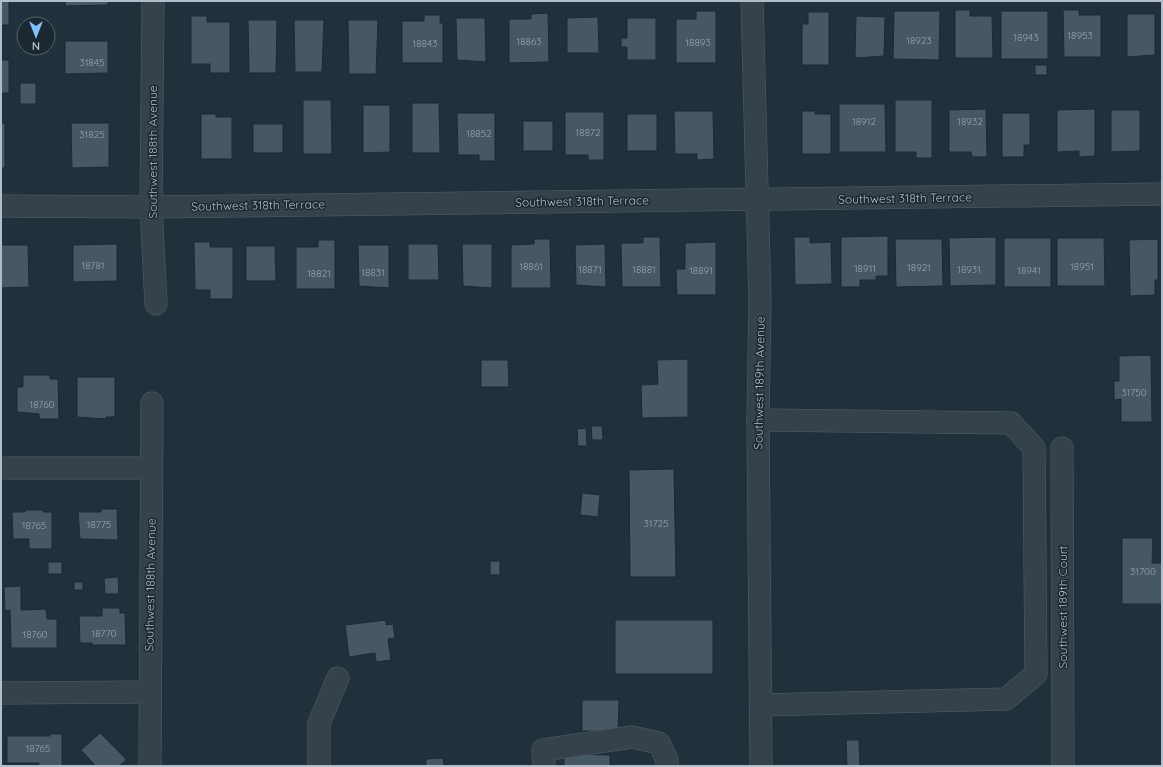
<svg xmlns="http://www.w3.org/2000/svg" width="1163" height="767" font-family="Quicksand,sans-serif">
<rect width="100%" height="100%" fill="#21313c"/>
<!-- building -->
<g fill="#475865" stroke="#1d2933">
<rect x="1" y="1" width="8" height="24"/>
<path d="M65 1H108V5L65 6Z"/>
<path d="M955 10H970V16H992L993 58H955Z"/>
<path d="M1063 10H1079V15H1101V57H1064Z"/>
<path d="M696 11H716V63H676V19H696Z"/>
<path d="M894 11H940L939 60 893 59Z"/>
<rect x="1001" y="11" width="47" height="48"/>
<path d="M808 12H829V65H802V24H808Z"/>
<path d="M548 13 549 62 509 63V19H531V14Z"/>
<path d="M1127 14H1155V55L1127 57Z"/>
<path d="M424 15H440V23H443V63H402V21H424Z"/>
<path d="M191 16H207V22H230V73H210V64H191Z"/>
<path d="M856 16 885 17 884 56 855 58Z"/>
<path d="M598 17 599 53H567V18Z"/>
<path d="M456 18H485L486 62 457 60Z"/>
<path d="M627 18H656V60H627V47H621V38H627Z"/>
<path d="M248 20H277L276 73H249Z"/>
<path d="M294 20H324L322 72H295Z"/>
<path d="M348 20H378L376 74H349Z"/>
<path d="M65 41H108V73L65 74Z"/>
<rect x="1" y="60" width="8" height="33"/>
<rect x="1035" y="65" width="12" height="10"/>
<rect x="20" y="83" width="16" height="21"/>
<path d="M303 100H331L332 154H303Z"/>
<path d="M895 100H932V158H916V152H895Z"/>
<path d="M412 103H439L440 153H412Z"/>
<path d="M839 104H885L886 152H839Z"/>
<path d="M363 105H390V152L363 153Z"/>
<path d="M986 109 987 157H972L971 152H949V110Z"/>
<path d="M1095 109V156L1079 157V151L1057 152V110Z"/>
<path d="M1111 110H1140V151L1111 152Z"/>
<path d="M674 111H713L714 159 697 160V154H675Z"/>
<path d="M802 111H815V114H831V154H802Z"/>
<path d="M565 112H604V160H588V155H565Z"/>
<path d="M457 113H495V161H479V155H458Z"/>
<path d="M1002 113H1030V145H1024V157H1002Z"/>
<path d="M201 114H216V117H232V159H201Z"/>
<rect x="627" y="114" width="30" height="37"/>
<rect x="523" y="121" width="30" height="30"/>
<rect x="1" y="123" width="4" height="45"/>
<path d="M71 123H109V167L72 168Z"/>
<rect x="253" y="124" width="30" height="29"/>
<path d="M888 236V276H876V280H860V287H841V237Z"/>
<path d="M643 237H660L661 287H622L621 243H643Z"/>
<path d="M794 237H810V243L831 242 832 284 795 285Z"/>
<path d="M996 237V285L950 286 949 238Z"/>
<rect x="1004" y="238" width="47" height="49"/>
<path d="M1057 238H1104L1105 286H1057Z"/>
<path d="M534 239H550L551 288H511V245L534 244Z"/>
<path d="M895 239H942L943 286 896 287Z"/>
<path d="M1158 239V280H1155V295L1130 296 1129 240Z"/>
<path d="M318 240H335V289H296V247H318Z"/>
<path d="M194 242H210V247H233V299H210V290H195Z"/>
<path d="M716 242V295H677L676 269H685V243Z"/>
<path d="M117 244V281L73 282V245Z"/>
<path d="M408 244H438L439 280H408Z"/>
<path d="M462 244H492V288L463 286Z"/>
<path d="M605 244 606 287 576 285 575 245Z"/>
<path d="M1 245H28L29 287 1 288Z"/>
<path d="M358 245H389V288L359 286Z"/>
<path d="M246 246H275L276 281H246Z"/>
<path d="M1151 355 1152 422H1121V399L1114 400V381H1119V356Z"/>
<path d="M688 359V417L642 418 641 385 658 384 657 360Z"/>
<path d="M481 360H508L509 387H481Z"/>
<path d="M23 375H50V379H58L59 419H39V414L17 412V387H23Z"/>
<path d="M77 377H115V417H106V419L77 417Z"/>
<path d="M591 426H602L603 440H592Z"/>
<path d="M586 428 587 446H578L577 429Z"/>
<path d="M674 469 676 577H630L629 470Z"/>
<path d="M582 493 600 495 598 517 580 515Z"/>
<path d="M101 509H117L118 540 80 539 78 512H101Z"/>
<path d="M25 510H43V512H52V549H29V539H13L12 512H25Z"/>
<path d="M1122 538H1153L1152 563H1162V604H1122Z"/>
<rect x="490" y="561" width="10" height="14"/>
<rect x="48" y="562" width="14" height="12"/>
<path d="M118 577 119 594H105L104 578Z"/>
<rect x="74" y="582" width="9" height="8"/>
<path d="M21 586V610L46 609 47 619H57V648H11L10 610 5 611 4 587Z"/>
<path d="M102 608H120V613H125L126 645H92V643H80L79 616H102Z"/>
<path d="M386 620V625L393 624 395 638 388 639 391 660 376 662 375 653 349 657 345 625Z"/>
<rect x="615" y="620" width="98" height="54"/>
<path d="M582 700H619L618 731H582Z"/>
<path d="M100 733 125 758 126 760 119 766H94L95 765 81 750Z"/>
<path d="M49 734H62V766H39V763H7V736H50Z"/>
<path d="M846 740H859L860 766H847Z"/>
<path d="M564 754 610 755V766H564Z"/>
<path d="M443 758 444 766H426V759Z"/>
</g>
<g fill="none" stroke-linecap="round" stroke-linejoin="round">
<!-- minor casing -->
<g stroke="#53606a" stroke-width="23">
<g id="minor">
<path d="M153 1 151 207 156 304"/>
<path d="M752 1 760 301 758 420 761 766"/>
<path d="M1 206 151 207 1162 194"/>
<path d="M758 420 1011 423 1034 448 1036 674 1006 699 761 705"/>
<path d="M1062 448 1063 766"/>
<path d="M1 468H151"/>
<path d="M1 693 149 692"/>
<path d="M150 766 152 403"/>
<path d="M319 766V723L338 678"/>
<path d="M544 766 543 750 632 737 659 743 667 760V766"/>
</g>
</g>
<!-- minor -->
<use href="#minor" stroke="#35424c" stroke-width="22"/>
</g>
<g text-anchor="middle" dominant-baseline="central" stroke-width="3" stroke-linejoin="round" paint-order="stroke">
<!-- number labels -->
<g font-size="10" fill="#96a4af">
<text x="1080" y="35">18953</text>
<text x="1026" y="37">18943</text>
<text x="919" y="40">18923</text>
<text x="529" y="41">18863</text>
<text x="698" y="42">18893</text>
<text x="425" y="43">18843</text>
<text x="92" y="62">31845</text>
<text x="864" y="121">18912</text>
<text x="970" y="121">18932</text>
<text x="588" y="132">18872</text>
<text x="479" y="133">18852</text>
<text x="92" y="134">31825</text>
<text x="93" y="265">18781</text>
<text x="531" y="266">18861</text>
<text x="1082" y="266">18951</text>
<text x="919" y="267">18921</text>
<text x="865" y="268">18911</text>
<text x="590" y="269">18871</text>
<text x="644" y="269">18881</text>
<text x="969" y="269">18931</text>
<text x="701" y="270">18891</text>
<text x="1029" y="270">18941</text>
<text x="373" y="272">18831</text>
<text x="319" y="273">18821</text>
<text x="1134" y="392">31750</text>
<text x="42" y="404">18760</text>
<text x="656" y="523">31725</text>
<text x="99" y="524">18775</text>
<text x="34" y="525">18765</text>
<text x="1143" y="571">31700</text>
<text x="104" y="633">18770</text>
<text x="35" y="634">18760</text>
<text x="38" y="748">18765</text>
</g>
<!-- street labels -->
<g font-size="12" fill="#b1bdc8" stroke="#1b2731">
<text transform="translate(152 152) rotate(-90)">Southwest 188th Avenue</text>
<text transform="translate(905 198) rotate(-1)">Southwest 318th Terrace</text>
<text transform="translate(582 201) rotate(-1)">Southwest 318th Terrace</text>
<text transform="translate(258 205) rotate(-1)">Southwest 318th Terrace</text>
<text transform="translate(759 383) rotate(-89)">Southwest 189th Avenue</text>
<text transform="translate(150 585) rotate(-89)">Southwest 188th Avenue</text>
<text transform="translate(1062 607) rotate(-90)">Southwest 189th Court</text>
</g>
</g>
<!-- border -->
<rect width="1163" height="767" fill="none" stroke="#b1bdc8" stroke-width="4"/>
<!-- north arrow -->
<g transform="translate(36 36) rotate(180)"><circle r="19" fill="#1b2731" stroke="#57636d"/>
<path d="M0-3L7 15L0 10L-7 15Z" fill="#81c2fc"/>
<text y="-6" font-size="11" font-weight="bold" text-anchor="middle" fill="#b1bdc8">N</text>
</g>
</svg>
